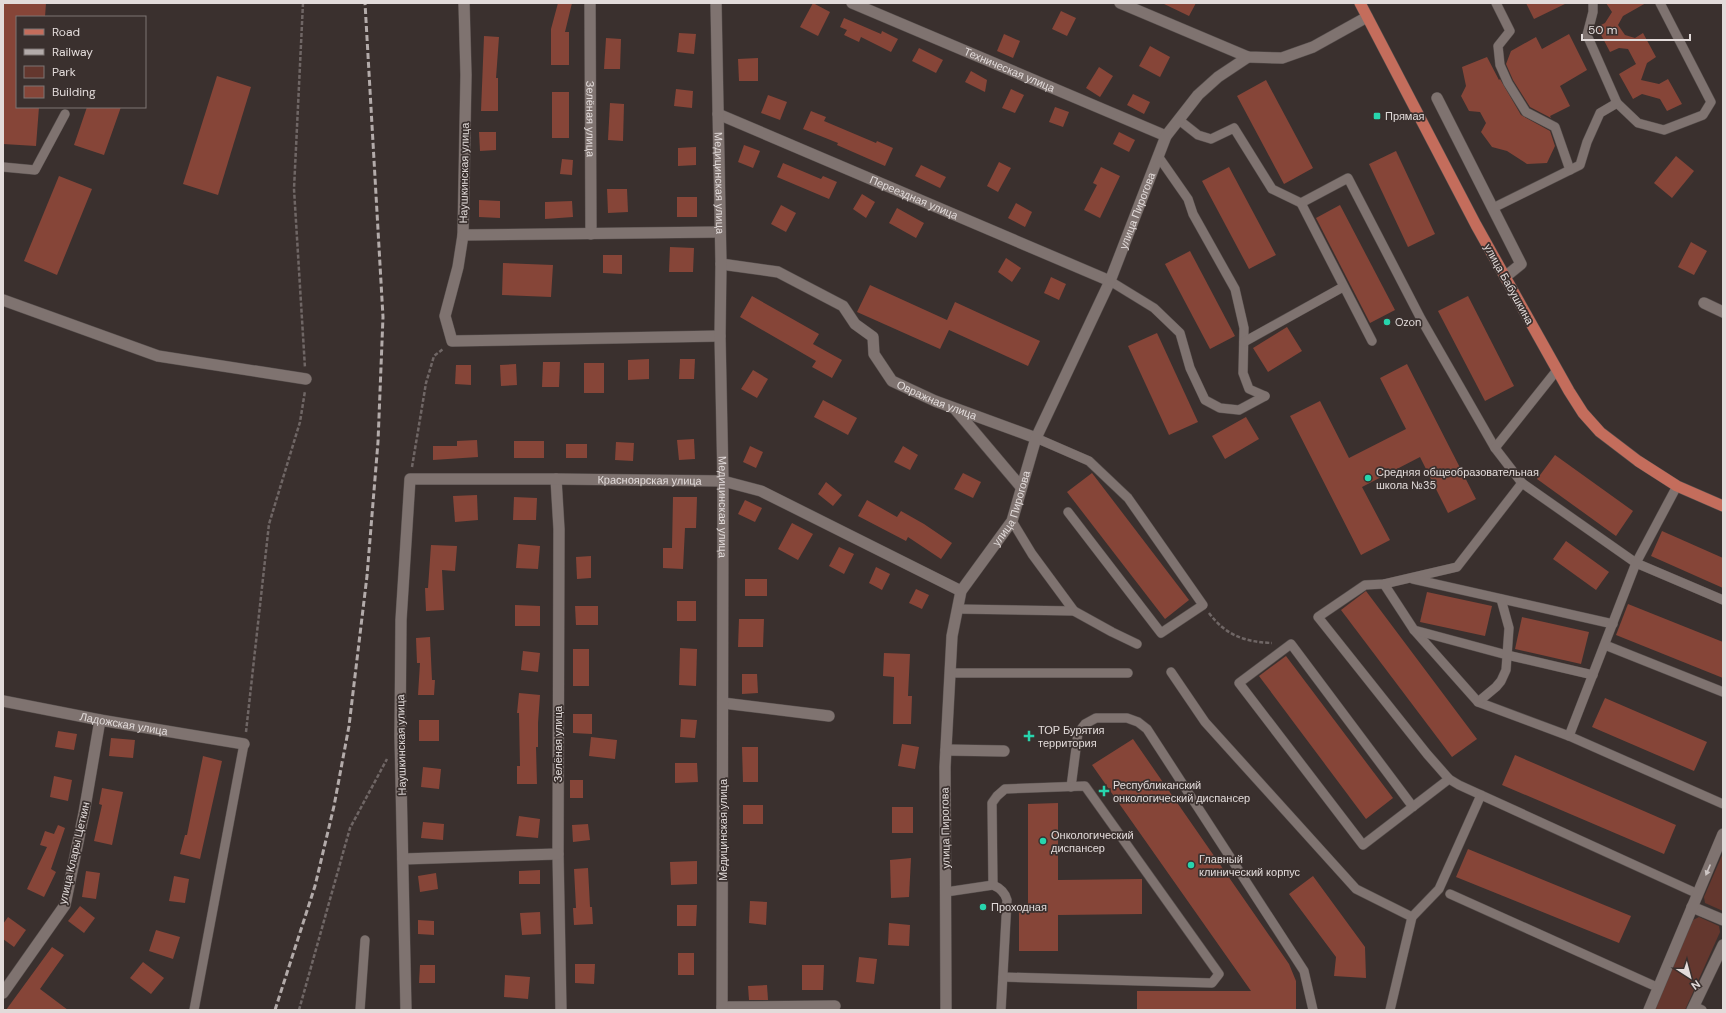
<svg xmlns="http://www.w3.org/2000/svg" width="1726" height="1013" font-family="'DM Sans',sans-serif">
<rect width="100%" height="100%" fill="#3a302e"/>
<!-- green -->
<g fill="#64372e">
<path d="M1723 853V911L1705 903 1704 897Z"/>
<path d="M1699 917 1719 926 1720 932 1685 1010H1653L1693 920Z"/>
</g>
<!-- building -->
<g fill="#864538">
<path d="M3 3H46L45 17H17V107H39L36 146 3 144Z"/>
<path d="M558 3H572L565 32H569V65H551V29Z"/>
<path d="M813 3 830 12 818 36 800 27Z"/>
<path d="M1162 3H1196L1189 16Z"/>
<path d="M1526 3H1567L1534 19Z"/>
<path d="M1606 3H1646L1623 16 1618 25 1625 35 1635 38 1643 33 1656 57 1647 63 1641 80 1659 84 1668 79 1682 104 1667 111 1660 99 1642 94 1633 99 1619 74 1636 64 1628 49 1619 48 1610 52 1597 27 1605 23 1612 12Z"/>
<path d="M1061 11 1076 18 1067 36 1052 29Z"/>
<path d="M844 18 881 34 882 31 898 39 891 52 861 37 859 42 844 35 847 30 840 27Z"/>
<path d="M679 33 696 34 694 54 677 52Z"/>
<path d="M1004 34 1020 41 1013 58 997 51Z"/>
<path d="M1569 34 1587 70 1560 86 1570 106 1550 116 1551 118 1530 107 1513 80 1506 64 1511 51 1536 37 1542 49Z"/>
<path d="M484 36 499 37 496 78H498V111H481Z"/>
<path d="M606 38 621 39 620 69H604Z"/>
<path d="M1150 46 1170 57 1160 77 1139 66Z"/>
<path d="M919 48 943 60 936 73 912 61Z"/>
<path d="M1487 57 1499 80 1500 79 1521 115 1550 131 1555 146 1547 163 1527 164 1507 151 1492 147 1481 132 1486 123 1480 112 1469 111 1461 96 1466 86 1462 67Z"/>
<path d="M758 58V81H739L738 59Z"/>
<path d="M1099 67 1113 76 1100 97 1086 88Z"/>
<path d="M971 71 987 80 985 92 965 82Z"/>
<path d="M217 76 251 87 218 195 183 184Z"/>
<path d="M1266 80 1313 168 1284 184 1237 96Z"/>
<path d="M676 89 693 91 692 108 674 106Z"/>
<path d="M1011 89 1024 95 1015 113 1002 108Z"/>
<rect x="552" y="92" width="17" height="46"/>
<path d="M1133 94 1150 102 1144 114 1127 105Z"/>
<path d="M768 95 787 102 780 120 761 113Z"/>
<path d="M610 103 624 104 623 141 608 140Z"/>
<path d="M87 107H121L104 155 74 145Z"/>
<path d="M1055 107 1069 112 1063 127 1049 122Z"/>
<path d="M811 111 826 117 824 121 876 143 877 141 893 148 885 166 837 145 838 143 803 129Z"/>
<path d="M479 132H496V150L480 151Z"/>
<path d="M1119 132 1135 140 1129 152 1113 144Z"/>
<path d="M744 145 760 151 753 168 738 162Z"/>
<path d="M696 147V165L678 166V148Z"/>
<path d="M1396 151 1435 234 1408 247 1369 164Z"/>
<path d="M1676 156 1694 171 1672 198 1654 183Z"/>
<path d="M562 159 573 160 572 175 560 174Z"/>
<path d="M999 162 1011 168 998 192 987 186Z"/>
<path d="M783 163 821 179 823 176 837 182 829 199 777 177Z"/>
<path d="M921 165 946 177 940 188 915 176Z"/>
<path d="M1101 167 1120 176 1100 218 1084 210 1097 185 1093 183Z"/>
<path d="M1229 167 1276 255 1249 269 1202 181Z"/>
<path d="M59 176 92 189 57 275 24 261Z"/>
<path d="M607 189H627L628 212 608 213Z"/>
<path d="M862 194 875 202 866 218 853 209Z"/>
<rect x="677" y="197" width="20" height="20"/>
<path d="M479 200 500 201V218L479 217Z"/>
<path d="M572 201 573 217 545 219V202Z"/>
<path d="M1016 203 1032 212 1025 227 1008 218Z"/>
<path d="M781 205 796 213 786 232 771 224Z"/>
<path d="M1340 205 1395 310 1370 323 1316 218Z"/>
<path d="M897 208 924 223 916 238 889 223Z"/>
<path d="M1691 242 1707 251 1694 275 1678 267Z"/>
<path d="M670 247 694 248 693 272H669Z"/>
<path d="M1190 251 1235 336 1210 349 1165 264Z"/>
<path d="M603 255H622V274L603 273Z"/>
<path d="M1006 258 1021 268 1012 282 998 272Z"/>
<path d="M503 263 553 265 551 297 502 295Z"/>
<path d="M1051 277 1066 284 1059 300 1044 293Z"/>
<path d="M870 285 947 320 955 302 1040 341 1028 366 949 330 940 349 857 312Z"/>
<path d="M752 296 819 334 813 344 842 360 832 378 812 367 816 361 740 317Z"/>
<path d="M1468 296 1514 386 1485 401 1438 311Z"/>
<path d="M1287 327 1302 351 1268 372 1253 348Z"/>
<path d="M1157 333 1198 422 1169 435 1128 346Z"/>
<path d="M649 359V379L628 380V360Z"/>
<path d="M680 359H695L694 379H679Z"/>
<path d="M543 362H560L559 387H542Z"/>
<rect x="584" y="363" width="20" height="30"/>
<path d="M516 364 517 385 501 386 500 365Z"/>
<path d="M1407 364 1476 499 1448 513 1420 457 1362 487 1390 540 1361 555 1290 416 1320 401 1349 458 1406 429 1380 378Z"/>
<path d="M456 365H471V385L455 384Z"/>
<path d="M753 370 768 379 757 398 741 389Z"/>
<path d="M823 400 857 418 848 435 814 417Z"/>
<path d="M1246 417 1259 439 1225 459 1212 436Z"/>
<path d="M694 439 695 459 679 460 677 440Z"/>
<path d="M477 440 478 457 433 460V446H457V441Z"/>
<rect x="514" y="441" width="30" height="17"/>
<path d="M616 442 634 443 633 461 615 460Z"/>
<rect x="566" y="444" width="21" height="14"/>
<path d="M750 446 763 452 756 468 743 462Z"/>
<path d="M903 446 918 455 910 470 894 462Z"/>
<path d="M1555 455 1633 511 1616 536 1537 479Z"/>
<path d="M963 473 981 482 973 498 954 489Z"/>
<path d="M1092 473 1189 600 1165 619 1067 492Z"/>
<path d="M826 482 842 495 833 506 818 494Z"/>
<path d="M477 495 478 520 455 522 453 496Z"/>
<path d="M514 497 537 498 536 520H513Z"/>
<path d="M673 497H697L696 528H685L683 569 663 568V548H672Z"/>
<path d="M745 500 762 508 755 522 738 514Z"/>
<path d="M867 500 897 517 901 511 924 524 952 543 941 559 908 537 906 541 858 516Z"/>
<path d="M792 523 813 534 798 560 778 549Z"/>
<path d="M1662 531 1723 558V588L1651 556Z"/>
<path d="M1566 541 1609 572 1596 590 1553 559Z"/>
<path d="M518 544 540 546 538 569 516 568Z"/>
<path d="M431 545 457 546 455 571 442 570 444 610 426 611 425 588H428Z"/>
<path d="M839 547 854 554 844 574 829 566Z"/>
<path d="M591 556V578L577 579 576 557Z"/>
<path d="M876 567 890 574 882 590 869 583Z"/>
<rect x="745" y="579" width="22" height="17"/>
<path d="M916 589 929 595 922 609 909 603Z"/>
<path d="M1366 591 1477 739 1452 757 1341 610Z"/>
<path d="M1427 592 1492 606 1485 636 1420 622Z"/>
<rect x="677" y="601" width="19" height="20"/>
<path d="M1628 604 1723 642V678L1616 635Z"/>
<path d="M515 605 540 606V626H515Z"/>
<path d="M575 606H598V625H576Z"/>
<path d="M1522 617 1589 632 1581 664 1515 649Z"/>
<path d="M739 619H764L763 647H738Z"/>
<path d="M430 637 432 680H435L434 695H418L420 663H417L416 638Z"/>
<path d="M680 648 697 649 696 686 679 685Z"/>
<rect x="573" y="649" width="16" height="37"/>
<path d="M523 651 540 653 538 672 521 670Z"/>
<path d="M884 653 910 654 908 696H912L911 724H893L894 677 883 676Z"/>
<path d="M1286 656 1393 798 1366 819 1259 676Z"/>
<path d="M742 674H757L758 693 742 694Z"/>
<path d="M519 693 540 695 538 723V747H536L537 784H517V766H520L519 713H517Z"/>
<path d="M1605 698 1707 742 1694 771 1592 727Z"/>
<path d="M573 714H592V734L573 733Z"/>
<path d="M681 719 697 720 695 738 680 737Z"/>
<rect x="419" y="720" width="20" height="21"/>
<path d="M58 731 77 734 74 750 55 747Z"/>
<path d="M591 737 617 740 615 759 589 756Z"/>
<path d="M111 738 135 740 133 758 109 756Z"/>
<path d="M1133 739 1289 964 1296 981V1010H1137V991H1251L1092 765Z"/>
<path d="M902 744 919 747 915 769 898 766Z"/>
<path d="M742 747H758V782H743Z"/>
<path d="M1515 755 1676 825 1664 854 1502 785Z"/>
<path d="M203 756 222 761 200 859 180 854 185 835H187Z"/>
<path d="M675 763H697L698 782 675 783Z"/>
<path d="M423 767 441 769 439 789 421 787Z"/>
<path d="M54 776 72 780 68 801 50 797Z"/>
<rect x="570" y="780" width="13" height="18"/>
<path d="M102 788 123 792 112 845 94 841 102 805 99 804Z"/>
<path d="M1058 803V880L1142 879V914L1058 915V951H1019V912H1028V804Z"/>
<rect x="743" y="805" width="20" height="19"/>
<rect x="892" y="807" width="21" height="26"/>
<path d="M519 816 540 819 538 838 516 836Z"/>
<path d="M423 822 444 824 443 840 421 838Z"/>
<path d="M588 824 590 840 573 842 572 825Z"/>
<path d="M58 825 65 828 51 869 56 872 44 897 27 889 47 847 40 845 45 831 54 834Z"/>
<path d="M1468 849 1631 916 1619 943 1456 877Z"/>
<path d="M911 858 909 897 891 898 890 860Z"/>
<path d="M697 861V884L671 885 670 862Z"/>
<path d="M588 868 590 907H592L593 924 574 925 573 908H576L574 869Z"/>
<path d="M540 870V884H519V871Z"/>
<path d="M86 871 100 873 96 899 82 897Z"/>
<path d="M436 873 438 889 420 892 418 876Z"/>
<path d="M174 876 189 879 185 903 169 901Z"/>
<path d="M1313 876 1365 947 1366 978 1334 976 1336 957 1289 894Z"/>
<path d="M750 901 767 902 766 925 749 923Z"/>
<path d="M677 905H697L696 926H677Z"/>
<path d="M80 906 95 918 84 933 68 921Z"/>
<path d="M540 912 541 934 522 935 520 913Z"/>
<path d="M8 917 26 930 14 947 3 939V924Z"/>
<path d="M418 920 434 921V935L418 934Z"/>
<path d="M889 923 910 925 909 946 888 945Z"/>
<path d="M156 930 180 937 173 959 149 951Z"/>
<path d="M52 947 64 955 40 989 68 1010H6Z"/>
<rect x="678" y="953" width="16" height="22"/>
<path d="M859 957 877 959 874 984 856 982Z"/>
<path d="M143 962 164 978 151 994 130 978Z"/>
<path d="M575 964H595L594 984 575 983Z"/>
<path d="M420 965H435V983H419Z"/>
<path d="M802 965H824L823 990H802Z"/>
<path d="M505 975 530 977 528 999 504 997Z"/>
<path d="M767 985 768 1000H749L748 986Z"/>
</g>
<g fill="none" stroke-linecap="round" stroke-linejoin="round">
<!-- service casing -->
<g stroke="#574f4d" stroke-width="10">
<g id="service">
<path d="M1496 3 1510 31 1498 46 1500 65 1508 83 1526 112 1555 127 1570 170"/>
<path d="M1593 3V12L1587 35 1617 103 1638 123 1664 130 1703 115 1711 102 1660 3"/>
<path d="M1179 120 1198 135 1211 139 1234 128 1272 189 1301 203"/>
<path d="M1158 156 1188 199 1193 214 1235 289 1244 328 1243 373 1249 389 1265 396"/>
<path d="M3 167 35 170 65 114"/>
<path d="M1493 208 1580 165 1587 142 1600 113 1617 103"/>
<path d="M1110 281 1154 308 1180 333 1190 368 1205 400 1220 408 1239 410 1265 396"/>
<path d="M1372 341 1301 203 1348 178 1421 319 1495 448 1522 483 1457 567 1384 584 1365 585 1318 617 1427 754 1449 779 1459 785 1698 894"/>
<path d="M1244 342 1343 287"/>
<path d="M1036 438 1089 461 1128 498 1203 605 1161 633 1068 512"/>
<path d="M1495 448 1557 370"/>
<path d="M1522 483 1636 563 1723 600"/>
<path d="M1012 521 1032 554 1074 611"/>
<path d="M1413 579 1613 624"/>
<path d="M1384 584 1414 630 1478 702 1569 736 1723 804"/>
<path d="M957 609 1074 611 1112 632 1137 644"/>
<path d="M1414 630 1507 655 1593 675"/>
<path d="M1605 645 1723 692"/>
<path d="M1171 672 1205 722 1356 889 1412 917"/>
<path d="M950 673H1128"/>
<path d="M1478 702 1496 687 1501 681 1506 670 1509 628 1501 599"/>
<path d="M1569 736 1636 563 1677 486"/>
<path d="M1071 787 1078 733 1085 724 1096 718H1127L1138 722 1147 729 1304 971 1313 1010"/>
<path d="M1413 807 1291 644 1239 683 1363 845 1449 779"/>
<path d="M993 885 992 803 997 796 1005 789 1085 786 1219 974 1212 983 1003 977"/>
<path d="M946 892 993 885C1000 888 1005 892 1007 900L1001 1010"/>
<path d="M1450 894 1659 988"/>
<path d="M1694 1006 1702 1010"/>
<path d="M194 1010 244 744"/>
<path d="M360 1010 365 940"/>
<path d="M1390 1010 1412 917 1439 889 1481 795"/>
</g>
</g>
<!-- minor casing -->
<g stroke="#574f4d" stroke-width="12">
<g id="minor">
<path d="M464 3 466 75 463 235 458 267 445 316 452 341 720 336"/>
<path id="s1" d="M590 3 591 234"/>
<path id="s2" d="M852 3 1166 136"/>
<path d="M1437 98 1521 264 1505 277"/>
<path id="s3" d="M718 114 1110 281"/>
<path d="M463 235 720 232"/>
<path id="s4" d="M721 264 778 272 843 306 855 324 873 337 874 354 892 381 935 401 1036 438"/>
<path d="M3 300 158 356 306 379"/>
<path d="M1704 303 1723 312"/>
<path d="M955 409 1021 487"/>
<path d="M556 479 559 529 558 854 561 1010"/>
<path id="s5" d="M3 701 100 720 244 744"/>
<path d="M723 703 829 716"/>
<path d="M946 750 1004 751"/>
<path d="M403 859 558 854"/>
<path d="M3 993 65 905 84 813 100 720"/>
<path d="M722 1007 835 1006"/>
<path id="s6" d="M406 1010 400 736 401 620 410 479H556L723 481 761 491 961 591"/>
<path id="s7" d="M946 1010 945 767 952 636 961 591 1012 521 1036 438 1110 281 1166 136 1198 95 1218 77 1248 57"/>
</g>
</g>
<!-- tertiary casing -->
<g stroke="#574f4d" stroke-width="12">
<g id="tertiary">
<path id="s8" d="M716 3 721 264 720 336 723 481 722 1010"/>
<path d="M1120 3 1248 57 1282 58 1313 47 1367 17"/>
<path d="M1692 907 1723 920"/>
<path d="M1649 1010 1723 834"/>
<path d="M1692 1010 1723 945"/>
</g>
</g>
<!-- primary casing -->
<g stroke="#574f4d" stroke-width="12">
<path id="primary" d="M1360 3 1476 225 1569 391 1583 413 1600 432 1638 461 1677 486 1723 506"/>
</g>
<!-- path -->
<g stroke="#6f6665" stroke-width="2.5" stroke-dasharray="4 2" stroke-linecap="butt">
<path d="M303 3 294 189 305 368"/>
<path d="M412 467 426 383 434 356 443 349"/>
<path d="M1209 613C1226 636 1246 642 1272 643"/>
<path d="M246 732 269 524 300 422 305 391"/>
<path d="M299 1010 350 828 387 759"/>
</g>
<!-- service -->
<use href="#service" stroke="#7f7370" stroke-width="9"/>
<!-- minor -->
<use href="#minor" stroke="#7f7370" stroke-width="11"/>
<!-- tertiary -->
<use href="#tertiary" stroke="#7f7370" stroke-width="11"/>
<!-- primary -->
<use href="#primary" stroke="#c46d5c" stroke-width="11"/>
<!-- rail -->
<path stroke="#b3abaa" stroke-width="3" stroke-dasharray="6 3" stroke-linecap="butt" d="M275 1010 315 886 334 806 349 726 367 576 378 442 383 317 365 3"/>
</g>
<!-- one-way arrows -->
<defs><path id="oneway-solid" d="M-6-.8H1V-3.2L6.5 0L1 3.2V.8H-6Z"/></defs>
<use fill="#cec6c5" href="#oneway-solid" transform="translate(1708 870) rotate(113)"/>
<!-- markers -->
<g fill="#27d5ad" stroke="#3a302e" stroke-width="1.5">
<rect x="1373" y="112" width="8" height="8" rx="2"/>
<circle cx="1387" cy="322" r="4"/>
<circle cx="1368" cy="478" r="4"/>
<path d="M1027 730h4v4h4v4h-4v4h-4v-4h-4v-4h4z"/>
<path d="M1102 785h4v4h4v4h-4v4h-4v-4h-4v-4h4z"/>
<circle cx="1043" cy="841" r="4"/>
<circle cx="1191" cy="865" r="4"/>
<circle cx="983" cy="907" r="4"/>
</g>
<g text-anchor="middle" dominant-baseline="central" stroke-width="3.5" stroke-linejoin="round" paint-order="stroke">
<!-- street labels -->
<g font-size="11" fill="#e2dbda" stroke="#3a302e">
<text stroke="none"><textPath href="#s2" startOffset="171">Техническая улица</textPath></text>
<text stroke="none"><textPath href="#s1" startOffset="116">Зелёная улица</textPath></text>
<text transform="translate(464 173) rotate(-89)">Наушкинская улица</text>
<text stroke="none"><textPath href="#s8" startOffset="180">Медицинская улица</textPath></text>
<text stroke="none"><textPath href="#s3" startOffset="213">Переездная улица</textPath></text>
<text stroke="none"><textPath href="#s7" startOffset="842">улица Пирогова</textPath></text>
<text transform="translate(1509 284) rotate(61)">улица Бабушкина</text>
<text stroke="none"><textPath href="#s4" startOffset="273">Овражная улица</textPath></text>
<text stroke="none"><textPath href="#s6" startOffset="771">Красноярская улица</textPath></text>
<text stroke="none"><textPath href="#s8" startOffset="504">Медицинская улица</textPath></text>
<text stroke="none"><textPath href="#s7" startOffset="518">улица Пирогова</textPath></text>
<text stroke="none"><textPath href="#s5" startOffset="123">Ладожская улица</textPath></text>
<text transform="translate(558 744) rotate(-90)">Зелёная улица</text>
<text transform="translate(401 745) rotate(-91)">Наушкинская улица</text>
<text transform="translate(945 828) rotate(-91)">улица Пирогова</text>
<text transform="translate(723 830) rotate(-90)">Медицинская улица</text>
<text transform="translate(74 853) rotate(-77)">улица Клары Цеткин</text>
</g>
<!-- poi labels -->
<g font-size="11" fill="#e2dbda" stroke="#3a302e" text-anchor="start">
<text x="1385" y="116">Прямая</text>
<text x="1395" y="322">Ozon</text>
<text x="1376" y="472">Средняя общеобразовательная<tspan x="1376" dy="13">школа №35</tspan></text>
<text x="1038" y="730">ТОР Бурятия<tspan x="1038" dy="13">территория</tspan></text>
<text x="1113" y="785">Республиканский<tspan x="1113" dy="13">онкологический диспансер</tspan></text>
<text x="1051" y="835">Онкологический<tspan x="1051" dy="13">диспансер</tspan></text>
<text x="1199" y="859">Главный<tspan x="1199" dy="13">клинический корпус</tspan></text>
<text x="991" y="907">Проходная</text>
</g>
</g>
<!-- border -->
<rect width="1726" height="1013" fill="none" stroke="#e2dbda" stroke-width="8"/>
<!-- legend -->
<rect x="16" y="16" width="130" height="92" fill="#3a302e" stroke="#7d7473"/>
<rect x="24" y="29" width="20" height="6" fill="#c46d5c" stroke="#7d7473"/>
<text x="52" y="36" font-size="12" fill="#e2dbda">Road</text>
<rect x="24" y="49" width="20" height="6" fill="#b3abaa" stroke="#7d7473"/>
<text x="52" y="56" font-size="12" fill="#e2dbda">Railway</text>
<rect x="24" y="66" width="20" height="12" fill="#64372e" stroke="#7d7473"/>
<text x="52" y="76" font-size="12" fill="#e2dbda">Park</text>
<rect x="24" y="86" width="20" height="12" fill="#864538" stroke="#7d7473"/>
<text x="52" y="96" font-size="12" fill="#e2dbda">Building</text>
<!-- north arrow -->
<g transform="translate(1690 977) rotate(144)" stroke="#3a302e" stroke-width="3" paint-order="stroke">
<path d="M0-3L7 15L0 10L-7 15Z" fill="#e2dbda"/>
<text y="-6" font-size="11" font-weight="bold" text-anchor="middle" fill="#e2dbda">N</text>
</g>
<!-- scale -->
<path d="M1582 34v6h108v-6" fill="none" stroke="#e2dbda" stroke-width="2"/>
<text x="1588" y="34" font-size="12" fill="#e2dbda" stroke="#3a302e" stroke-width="3" paint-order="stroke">50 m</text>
</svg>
